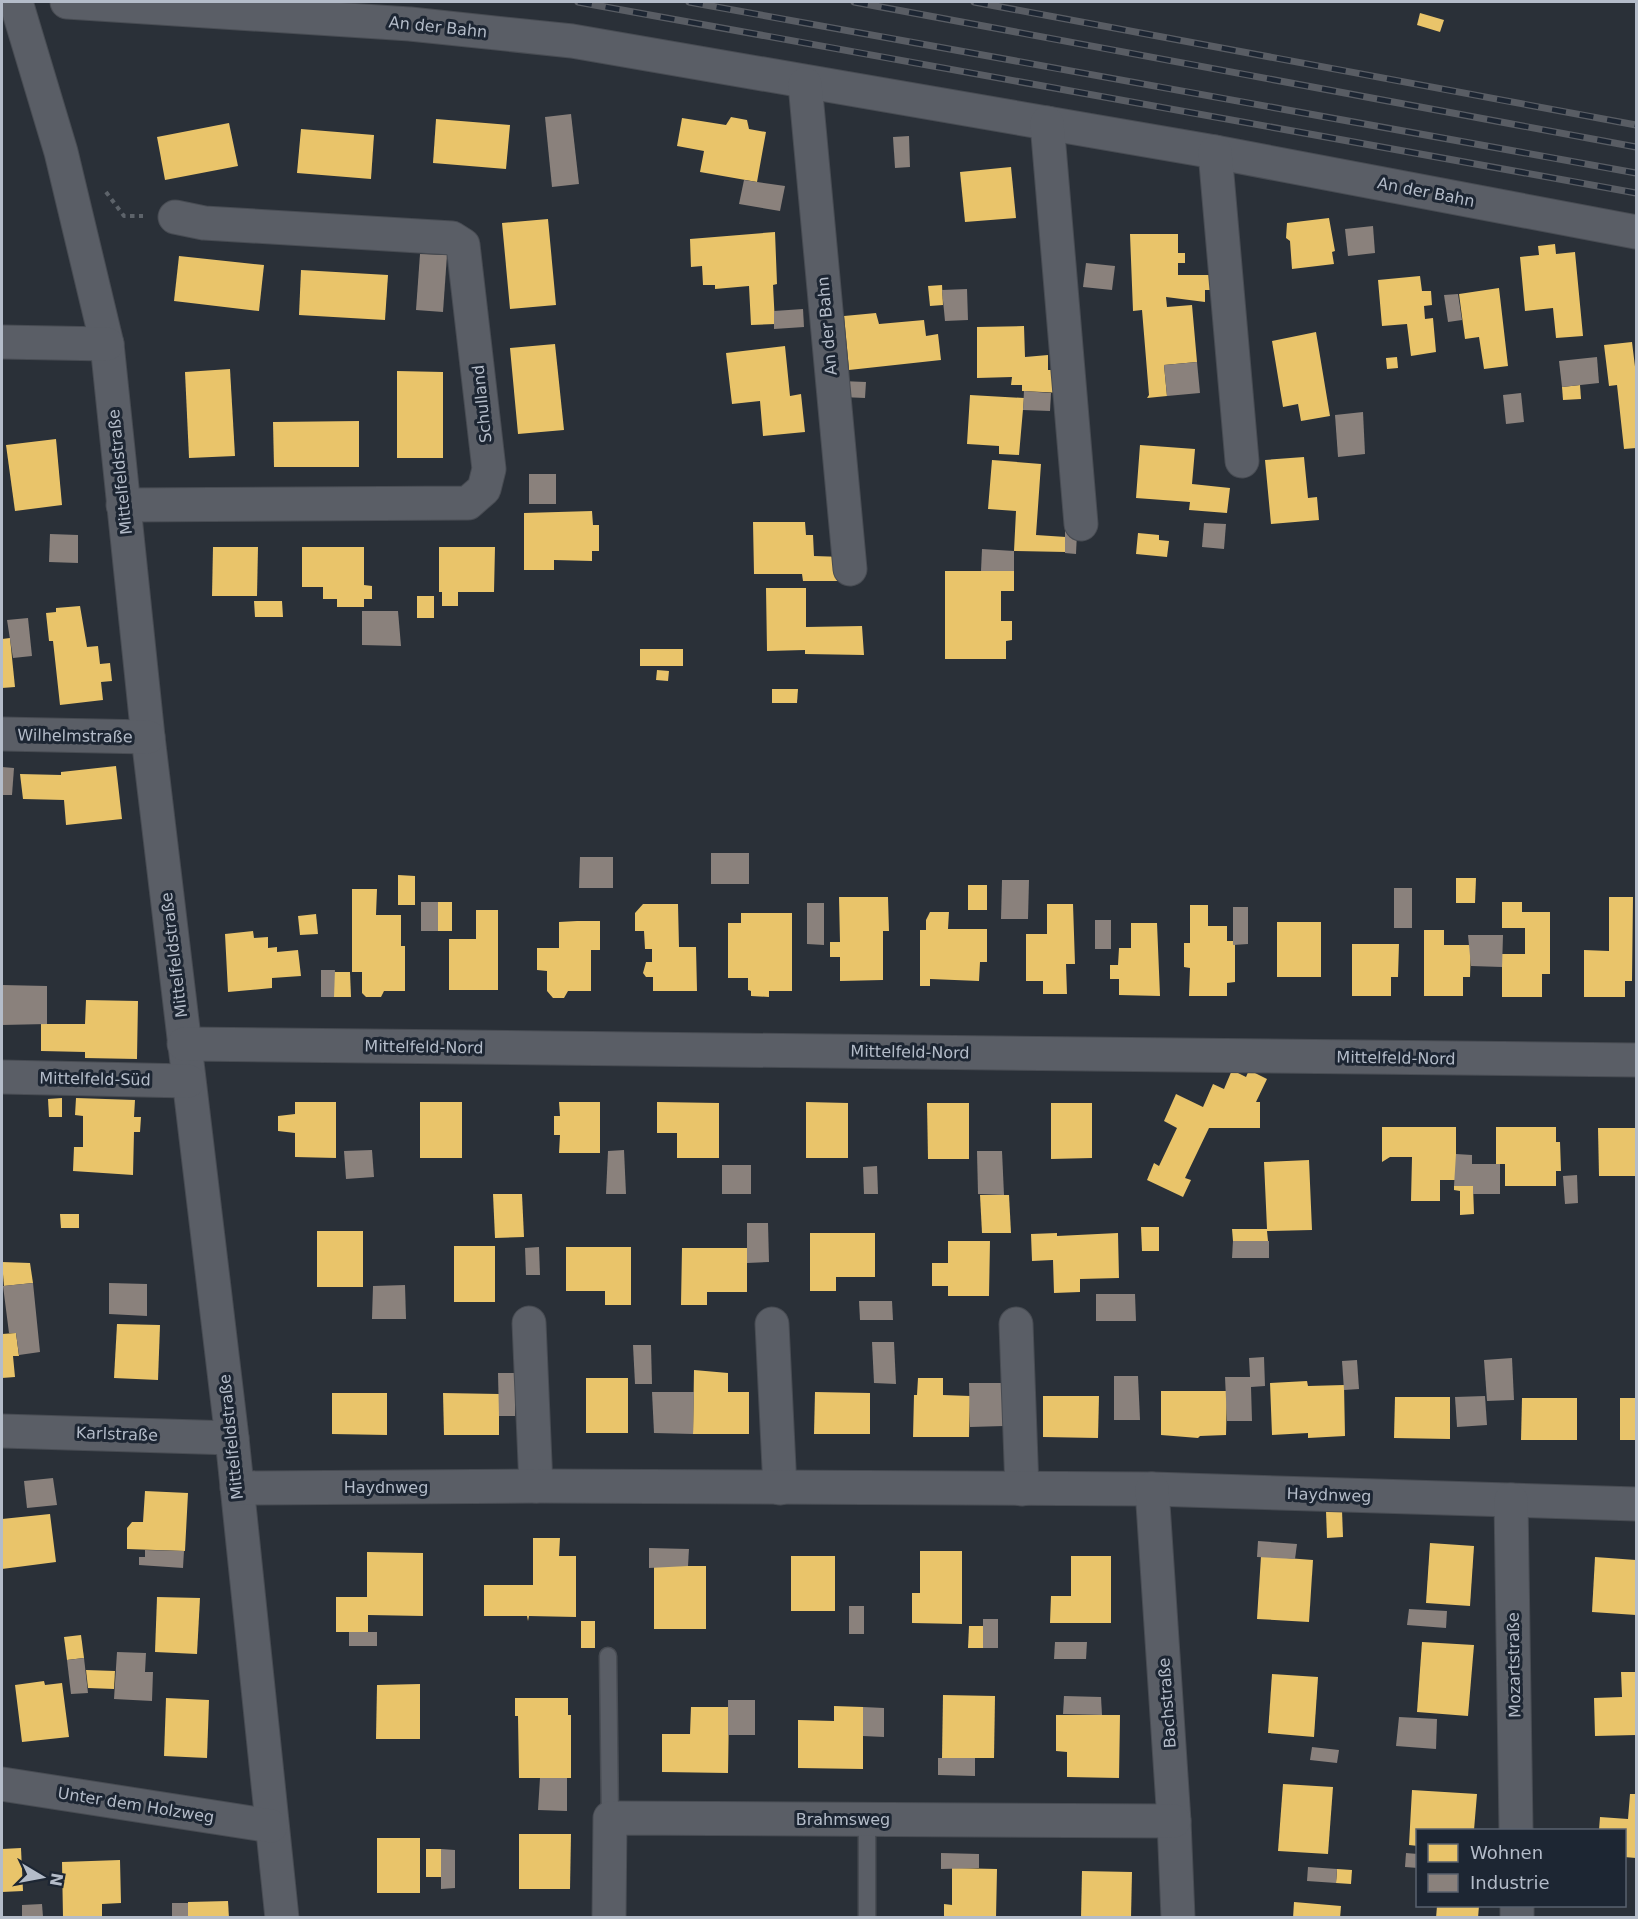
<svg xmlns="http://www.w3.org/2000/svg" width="1638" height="1919" font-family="'DejaVu Sans',sans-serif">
<rect width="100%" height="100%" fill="#2a3038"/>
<!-- homes -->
<g fill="#e9c46a">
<path d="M1420 13 1444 20 1440 32 1417 25Z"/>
<path d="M731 117 747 120 749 129 766 132 757 182 700 172 704 151 677 146 682 118 726 125Z"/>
<path d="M436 119 510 125 506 169 433 163Z"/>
<path d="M229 123 238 166 165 180 157 137Z"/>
<path d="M301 129 374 135 371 179 297 173Z"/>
<path d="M1011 167 1016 218 965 222 960 172Z"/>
<path d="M1329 218 1335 251 1332 252 1334 264 1292 269 1290 241 1286 238 1287 223Z"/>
<path d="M548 219 556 305 510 309 502 223Z"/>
<path d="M775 232 777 284 773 285 775 324 751 325 749 286 715 289V285H703L702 266 691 267 690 239Z"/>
<path d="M1130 234H1178V253H1185V263H1178V275H1214L1216 290H1205V302L1166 297 1167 307 1192 305 1197 362 1164 365 1167 396 1147 398 1149 395 1142 310 1133 311Z"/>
<path d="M1555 244 1556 254 1575 252 1583 336 1556 338 1553 308 1525 311 1520 257 1539 255 1538 246Z"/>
<path d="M179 256 264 265 259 311 174 301Z"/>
<path d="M301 270 388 275 385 320 299 315Z"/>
<path d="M1420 276 1422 291H1431L1432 305 1424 306 1425 319 1433 318 1436 352 1411 356 1407 324 1382 326 1378 280Z"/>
<path d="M942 285 943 305 930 306 928 286Z"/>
<path d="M1499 288 1508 366 1484 369 1479 337 1465 339 1459 294Z"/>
<path d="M876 313 879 324 924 320 926 336 938 334 941 360 849 370 844 316Z"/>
<path d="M1024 326 1025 357 1048 355V370H1061L1063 393 1022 391V385H1011L1012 377 977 378V327Z"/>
<path d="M1316 332 1330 416 1301 421 1298 404 1283 407 1272 341Z"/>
<path d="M1632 342 1636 375V448L1624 449 1617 385 1609 386 1604 345Z"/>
<path d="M555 344 564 430 518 434 510 348Z"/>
<path d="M785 346 790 396 801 394 805 432 763 436 760 401 732 404 726 353Z"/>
<path d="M1397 357 1398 368 1387 369 1386 358Z"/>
<path d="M230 369 235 456 189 458 185 372Z"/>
<path d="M397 371 443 372V458H397Z"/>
<path d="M1580 385 1581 399 1563 400 1562 387Z"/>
<path d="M970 395 1024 398 1019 455 999 454V446L967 444Z"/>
<path d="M359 421V467H274L273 422Z"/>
<path d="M56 439 62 505 15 511 6 445Z"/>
<path d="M1140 445 1195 449 1192 484 1230 488 1227 513 1189 510 1190 502 1136 498Z"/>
<path d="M1304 457 1308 498 1317 497 1319 520 1271 524 1265 460Z"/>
<path d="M992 460 1041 464 1036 535 1066 537V552L1014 551 1016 511 988 509Z"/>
<path d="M592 511 593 525H599V551H592V561L554 560V570H524V513Z"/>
<path d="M753 522H805L806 535H813L814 556 843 557 845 581H803L802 574H754Z"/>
<path d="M1138 533 1159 535V540L1169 541 1167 557 1136 554Z"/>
<path d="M213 547H258L257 596H212Z"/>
<path d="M302 547H364V585L372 586V599H364V607H337V599H323V587H302Z"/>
<path d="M439 547H495L494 592H458V606H442V592H439Z"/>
<path d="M945 571H1014V591H1001V621H1012V640L1006 641V659H945Z"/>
<path d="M766 588H806V627L862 626 864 655 805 654V650L767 651Z"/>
<rect x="417" y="596" width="17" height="22"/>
<path d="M254 601H282L283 617H255Z"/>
<path d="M80 606 87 647 98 646 100 664 110 663 112 681 101 682 103 700 60 705 53 641H49L46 613 56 612V608Z"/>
<path d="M10 638 15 687 2 688V639Z"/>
<rect x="640" y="649" width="43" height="17"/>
<path d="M657 670 669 671 668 681 656 680Z"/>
<path d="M772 689H798L797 703H772Z"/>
<path d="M116 766 122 819 66 825 64 800 23 799 20 774 61 775V772Z"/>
<path d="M398 875 415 876V905H398Z"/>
<path d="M1456 878H1476L1475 903H1456Z"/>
<rect x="968" y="885" width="19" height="25"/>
<path d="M352 889H377L376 915H401V946H405V991H384L381 997H366L362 993V972H352Z"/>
<path d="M839 897H888L889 931H883V980L840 981V957H830V942H840Z"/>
<path d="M1609 897H1633L1632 981H1625V997H1584V950L1609 951Z"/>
<rect x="438" y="902" width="14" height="29"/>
<path d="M1502 902H1522V912H1550V974H1542V997H1502V954H1525V928H1502Z"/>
<path d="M643 904H678L679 947H696L697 991H653V977H646L643 973 646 962H652V949H645L644 931H635V913Z"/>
<path d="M1047 904H1073L1075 964H1066L1067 994H1043V981H1026V934H1047Z"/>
<path d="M1190 905H1208V926H1227V941H1233L1235 945V982L1227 983V996H1189L1190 968 1184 967V943H1190Z"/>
<path d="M476 910H498V990H449V939H476Z"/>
<path d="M930 912H949L948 929H987V962H980L979 981 930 979V986H920V930H926V920Z"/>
<path d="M741 913H792V991H769V997L751 996V991L748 990V978H728V923H741Z"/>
<path d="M316 914 318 934 300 935 298 916Z"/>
<path d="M577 921H600V950H591V991H568L564 998H553L547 991V971L537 970V948H559V922Z"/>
<rect x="1277" y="922" width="44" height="55"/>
<path d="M1131 923H1157L1160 996 1119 995V979H1110V965H1118L1119 948H1131Z"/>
<path d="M1424 930H1444V945H1471L1470 977H1463V996H1424Z"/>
<path d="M253 931 254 938 268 937V948L277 947V952L298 950 301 976 272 978V988L228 992 225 934Z"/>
<path d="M1352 944H1399L1398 977H1391V996H1352Z"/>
<path d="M334 972H350L351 997H334Z"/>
<path d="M86 1000 138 1001 137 1059 85 1058V1052L41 1051V1024H85Z"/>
<path d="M1232 1070 1246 1077 1249 1070 1267 1079 1256 1102H1260V1128H1209L1185 1178 1191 1180 1183 1197 1147 1180 1154 1163 1159 1166 1177 1128 1164 1121 1176 1094 1203 1107 1213 1084 1224 1089Z"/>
<path d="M62 1098V1117H49L48 1099Z"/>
<path d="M76 1098 135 1100 134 1117H141L140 1132H134L133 1175 73 1171 74 1147H83V1116L75 1115Z"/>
<path d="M295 1102H336V1158L295 1157V1133L278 1131V1116L295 1114Z"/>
<rect x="420" y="1102" width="42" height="56"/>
<path d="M559 1102H600V1153H559L560 1135H554V1116H560Z"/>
<path d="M657 1102 719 1103V1158H677V1133H657Z"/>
<path d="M806 1102 848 1103V1158H806Z"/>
<path d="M927 1103H969V1159H928Z"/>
<path d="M1051 1103H1092V1158L1051 1159Z"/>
<path d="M1382 1127H1456V1180H1440V1201H1411L1412 1157H1390L1382 1162Z"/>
<path d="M1496 1127H1556V1142H1560L1561 1171H1556V1186H1505V1164H1496Z"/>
<path d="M1598 1128H1636V1176H1599Z"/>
<path d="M1309 1160 1312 1230 1267 1231 1268 1241H1233L1232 1229H1267L1264 1162Z"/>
<path d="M1454 1186H1473L1474 1214 1460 1215V1191L1454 1190Z"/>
<path d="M493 1194H522L524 1237 495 1238Z"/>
<path d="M980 1195H1009L1011 1233H982Z"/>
<path d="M60 1214H79V1228H61Z"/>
<path d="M1141 1227H1159V1251H1142Z"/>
<rect x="317" y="1231" width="46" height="56"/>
<path d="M810 1233H875V1277H836V1291H810Z"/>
<path d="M1057 1233V1236L1118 1233 1119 1278 1080 1279V1292L1054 1293 1053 1260 1032 1261 1031 1234Z"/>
<path d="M948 1241H990L989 1296H948V1286H932V1263H948Z"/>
<rect x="454" y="1246" width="41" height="56"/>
<path d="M566 1247H631V1305H605V1291H566Z"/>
<path d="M682 1248H747V1292H707V1305H681Z"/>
<path d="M2 1262 30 1263 33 1283 4 1286Z"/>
<path d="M117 1324 160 1325 158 1380 114 1378Z"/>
<path d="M16 1333 19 1356H13L15 1377 2 1378V1334Z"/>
<path d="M694 1370 728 1373V1392H749V1434H693Z"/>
<rect x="586" y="1378" width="42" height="55"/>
<path d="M918 1378H943V1395L970 1396 969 1437H913L914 1395H917Z"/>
<path d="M1307 1381 1308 1386 1344 1385 1345 1436 1308 1438V1433L1272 1435 1270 1383Z"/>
<path d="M1161 1391H1227L1226 1435 1200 1436 1198 1438 1161 1435Z"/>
<path d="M815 1392 870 1393V1434H814Z"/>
<path d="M332 1393H387V1435L332 1434Z"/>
<path d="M443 1393 499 1394V1435H444Z"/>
<path d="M1043 1396H1099L1098 1438 1043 1437Z"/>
<path d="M1395 1397H1450V1439L1394 1438Z"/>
<path d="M1522 1398H1577V1440H1521Z"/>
<rect x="1620" y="1398" width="16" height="42"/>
<path d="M145 1491 188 1493 185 1551 127 1549V1528L132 1522H143Z"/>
<path d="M1342 1510 1343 1537 1327 1538 1326 1511Z"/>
<path d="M50 1514 56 1562 2 1569V1519Z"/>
<path d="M533 1538H560L559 1556H576V1617L529 1616 528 1621 527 1616H484V1585H533Z"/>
<path d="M1430 1543 1474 1546 1470 1606 1426 1603Z"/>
<path d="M920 1551H962V1624L912 1623V1593H920Z"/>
<path d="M367 1552 423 1553V1616L368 1615V1632H336V1597H367Z"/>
<rect x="791" y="1556" width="44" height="55"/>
<path d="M1071 1556H1111V1623H1050L1051 1596H1071Z"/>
<path d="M1261 1556 1313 1560 1309 1622 1257 1619Z"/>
<path d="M1595 1557 1636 1560V1615L1592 1612Z"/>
<rect x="654" y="1566" width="52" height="63"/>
<path d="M157 1597 200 1598 197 1654 155 1652Z"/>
<rect x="581" y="1621" width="14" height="27"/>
<path d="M969 1626H983V1648H968Z"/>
<path d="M81 1635 84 1658 67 1660 64 1637Z"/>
<path d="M1422 1642 1474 1645 1468 1716 1417 1712Z"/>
<path d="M86 1670 115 1671 114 1689 88 1688Z"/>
<path d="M1621 1672H1636V1735L1595 1736 1594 1698 1622 1697Z"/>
<path d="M1272 1674 1318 1677 1314 1737 1268 1733Z"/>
<path d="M44 1681 45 1685 62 1683 69 1737 22 1742 15 1685Z"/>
<path d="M420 1684V1739H376L377 1685Z"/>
<path d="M943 1695 995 1696 994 1758H942Z"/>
<path d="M166 1698 209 1700 207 1758 164 1756Z"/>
<path d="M515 1698H568V1715H571V1778H519L518 1716H515Z"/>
<path d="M834 1706 863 1707V1769L798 1768V1720L834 1721Z"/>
<path d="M691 1707H729L728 1773 662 1772V1734H690Z"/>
<path d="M1056 1715H1120L1119 1778 1067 1777V1752L1056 1751Z"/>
<path d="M1283 1784 1333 1787 1328 1854 1278 1851Z"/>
<path d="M1412 1790 1477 1794 1474 1830H1418V1846L1409 1845Z"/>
<path d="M1630 1794H1636V1858L1624 1857V1830H1599L1600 1817 1628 1819Z"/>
<path d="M519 1834H571L570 1889H519Z"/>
<rect x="377" y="1838" width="43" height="55"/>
<path d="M21 1848 23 1891 2 1892V1849Z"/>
<path d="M426 1849H441L442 1877H426Z"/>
<path d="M120 1860 121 1903 102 1904V1918H63L62 1862Z"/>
<path d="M952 1868 997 1869 996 1918H944V1904L952 1905Z"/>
<path d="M1337 1869 1352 1870 1351 1884 1336 1883Z"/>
<path d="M1082 1871 1132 1872 1131 1918H1081Z"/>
<path d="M228 1901 229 1918H188V1902Z"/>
<path d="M1294 1902 1341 1906 1340 1918H1293Z"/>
<path d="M1437 1906H1479L1478 1918H1436Z"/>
</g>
<!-- industry -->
<g fill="#8a817c">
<path d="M571 114 579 184 552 187 545 117Z"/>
<path d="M909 136 910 167 895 168 893 137Z"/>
<path d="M744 180 785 186 780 211 739 204Z"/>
<path d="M1373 226 1375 253 1348 256 1345 229Z"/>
<path d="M420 254 447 255 443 312 416 310Z"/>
<path d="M1086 263 1115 266 1112 290 1083 287Z"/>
<path d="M967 289 968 320 945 321 942 290Z"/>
<path d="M1458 294 1462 320 1448 322 1444 295Z"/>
<path d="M803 309 804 327 774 329V311Z"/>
<path d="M1597 357 1599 383 1562 387 1559 361Z"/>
<path d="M1197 362 1200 393 1167 396 1164 365Z"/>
<path d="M841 381 866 382 865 398 842 397Z"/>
<path d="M1024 391 1051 393 1050 411 1023 410Z"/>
<path d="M1521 393 1524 422 1506 424 1503 395Z"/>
<path d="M1363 412 1365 454 1338 457 1335 415Z"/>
<rect x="529" y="474" width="27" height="30"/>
<path d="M1204 523 1226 524 1224 549 1202 547Z"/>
<path d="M1065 531 1077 532 1076 554 1065 553Z"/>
<path d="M50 534 78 535V563L49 562Z"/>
<path d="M982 549 1014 551V571H981Z"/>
<path d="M362 611H398L401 646 362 645Z"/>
<path d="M28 618 32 656 13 658 7 620Z"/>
<path d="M2 767 14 768 12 795H2Z"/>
<rect x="711" y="853" width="38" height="31"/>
<path d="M580 857H613V888H579Z"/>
<path d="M1002 880H1029L1028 919H1001Z"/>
<rect x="1394" y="888" width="18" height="40"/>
<rect x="421" y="902" width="17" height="29"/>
<path d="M807 903H824V945L807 944Z"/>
<path d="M1233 907H1248V944L1233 945Z"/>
<rect x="1095" y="920" width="16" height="29"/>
<path d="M1468 935H1503L1502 967 1471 966Z"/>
<path d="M321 970H335L334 997H321Z"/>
<path d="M2 985 47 986V1024L2 1025Z"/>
<path d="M372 1150 374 1177 346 1179 344 1151Z"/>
<path d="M624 1150 626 1194H606L608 1151Z"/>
<path d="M977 1151H1002L1004 1195 978 1194Z"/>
<path d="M1456 1154 1472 1155V1164H1500V1194H1473V1186H1454Z"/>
<rect x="722" y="1165" width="29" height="29"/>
<path d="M877 1166 878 1194H864L863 1167Z"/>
<path d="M1577 1175 1578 1203 1565 1204 1563 1176Z"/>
<path d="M747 1223H768L769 1262 747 1263Z"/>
<path d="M1233 1241H1269V1258H1232Z"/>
<path d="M539 1247 540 1275H526L525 1248Z"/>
<path d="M33 1283 40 1352 19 1355 16 1333H9L3 1286Z"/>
<path d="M109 1283 147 1284V1316L109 1314Z"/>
<path d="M405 1285 406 1319H372L373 1286Z"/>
<path d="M1096 1294H1135L1136 1321H1096Z"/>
<path d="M859 1301H892L893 1320H860Z"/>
<path d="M872 1342H894L896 1384 874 1383Z"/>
<path d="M633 1345H651L652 1384H635Z"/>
<path d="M1264 1357 1265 1386 1251 1387 1252 1421H1227L1225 1377H1250L1249 1358Z"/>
<path d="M1512 1358 1514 1400 1487 1401 1484 1360Z"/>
<path d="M1357 1360 1359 1389 1344 1390 1342 1361Z"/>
<path d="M498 1373H515V1416H499Z"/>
<path d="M1114 1376H1138L1140 1420H1114Z"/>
<path d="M969 1383H1003L1004 1426 970 1427Z"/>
<path d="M652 1392H694L693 1434 654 1433Z"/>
<path d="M1485 1396 1487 1425 1457 1427 1455 1397Z"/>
<path d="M53 1478 57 1505 27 1508 24 1481Z"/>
<path d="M1258 1541 1297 1544 1295 1559 1257 1557Z"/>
<path d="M649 1548 689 1549 688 1566 649 1568Z"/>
<path d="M145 1550 184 1551 183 1568 139 1565V1557H145Z"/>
<rect x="849" y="1606" width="15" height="28"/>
<path d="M1409 1609 1447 1611 1446 1628 1407 1625Z"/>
<rect x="983" y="1619" width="15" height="29"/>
<rect x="349" y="1632" width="28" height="14"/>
<path d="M1055 1642H1087L1086 1659H1054Z"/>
<path d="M117 1652 146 1653 145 1672H153L152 1701 114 1699Z"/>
<path d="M84 1658 88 1693 71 1694 67 1660Z"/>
<path d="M1064 1696 1101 1697 1102 1715 1063 1714Z"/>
<rect x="728" y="1700" width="27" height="35"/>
<path d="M863 1707 884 1708V1737L863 1736Z"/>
<path d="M1399 1717 1437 1719 1436 1749 1396 1746Z"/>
<path d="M1312 1747 1339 1750 1337 1763 1310 1760Z"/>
<path d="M938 1758H975V1776L938 1775Z"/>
<path d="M540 1778H567V1811L538 1810Z"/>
<path d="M441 1849 455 1850V1888L441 1889Z"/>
<path d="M941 1853 979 1854V1868L941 1869Z"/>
<path d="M1406 1853 1418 1854V1868L1405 1867Z"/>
<path d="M1308 1867 1337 1869 1336 1883 1307 1881Z"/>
<rect x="172" y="1903" width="16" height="14"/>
<path d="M42 1904 43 1917H22V1905Z"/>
</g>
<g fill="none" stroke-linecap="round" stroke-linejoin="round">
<!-- service casing -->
<g stroke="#484c53" stroke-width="19">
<g id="service">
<path d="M608 1656 610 1818"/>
<path d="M867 1819V1918"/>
</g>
</g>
<!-- minor casing -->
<g stroke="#484c53" stroke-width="35">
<g id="minor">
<path d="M16 2 61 152 107 344 148 737 232 1438 282 1918"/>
<path d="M67 2 410 24 572 41 1215 152 1636 232"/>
<path d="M805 84 850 569"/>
<path d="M1047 123 1081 524"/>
<path d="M1215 152 1242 461"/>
<path d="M2 342 107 344"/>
<path d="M123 505 468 503 484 489 489 469 463 245 452 238 204 223 175 217"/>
<path d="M2 734 148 737"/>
<path d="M184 1044 1636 1060"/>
<path d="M2 1077 188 1081"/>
<path d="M529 1323 536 1486"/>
<path d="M772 1324 780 1488"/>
<path d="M1016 1324 1022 1489"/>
<path d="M2 1431 232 1438"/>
<path d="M237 1488 536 1486 1152 1489 1636 1504"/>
<path d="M1152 1489 1174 1821 1178 1918"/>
<path d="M1511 1500 1516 1830"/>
<path d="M2 1784 271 1826"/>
<path d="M1517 1906V1918"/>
<path d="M609 1918 610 1818 1174 1821"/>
</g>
</g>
<!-- path -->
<path stroke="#5d636a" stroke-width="4" stroke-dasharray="4.5 4.5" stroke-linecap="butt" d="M106 192 124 216H143"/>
<!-- service -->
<use href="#service" stroke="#5a5e66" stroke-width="16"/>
<!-- minor -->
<use href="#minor" stroke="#5a5e66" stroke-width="33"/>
<!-- rail casing -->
<g stroke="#595d64" stroke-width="7">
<g id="rail">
<path d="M578 2 1636 193"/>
<path d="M689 2 1636 173"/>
<path d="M854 2 1636 147"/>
<path d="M974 2 1636 125"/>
</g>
</g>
<!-- rail -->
<use href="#rail" stroke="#1d2633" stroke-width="4.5" stroke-dasharray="14" stroke-linecap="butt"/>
</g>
<g text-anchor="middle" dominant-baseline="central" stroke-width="6" stroke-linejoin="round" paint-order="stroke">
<!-- street labels -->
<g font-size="16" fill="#b4bcc9" stroke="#1d2633">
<text transform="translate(438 27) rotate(6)">An der Bahn</text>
<text transform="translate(1426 192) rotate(11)">An der Bahn</text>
<text transform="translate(827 326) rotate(-95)">An der Bahn</text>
<text transform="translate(482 404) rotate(-96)">Schulland</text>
<text transform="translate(120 472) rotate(-96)">Mittelfeldstraße</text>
<text transform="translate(75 736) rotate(1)">Wilhelmstraße</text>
<text transform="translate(174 955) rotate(-97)">Mittelfeldstraße</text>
<text transform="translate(424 1047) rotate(1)">Mittelfeld-Nord</text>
<text transform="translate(910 1052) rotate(1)">Mittelfeld-Nord</text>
<text transform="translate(1396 1058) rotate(1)">Mittelfeld-Nord</text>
<text transform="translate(95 1079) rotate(1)">Mittelfeld-Süd</text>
<text transform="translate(117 1434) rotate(2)">Karlstraße</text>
<text transform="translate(231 1437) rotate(-96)">Mittelfeldstraße</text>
<text x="386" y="1487">Haydnweg</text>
<text transform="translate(1329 1495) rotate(2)">Haydnweg</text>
<text transform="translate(1514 1665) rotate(-91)">Mozartstraße</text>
<text transform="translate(1167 1703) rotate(-94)">Bachstraße</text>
<text transform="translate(136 1805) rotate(9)">Unter dem Holzweg</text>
<text x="843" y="1819">Brahmsweg</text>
</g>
</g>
<!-- border -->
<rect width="1638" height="1919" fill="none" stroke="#b4bcc9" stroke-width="6"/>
<!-- legend -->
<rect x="1416" y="1829" width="210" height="78" fill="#1d2633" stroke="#59626f" stroke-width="1.5"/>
<rect x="1428" y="1844" width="30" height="18" fill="#e9c46a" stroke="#59626f" stroke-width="1.5"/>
<text x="1470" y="1859" font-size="18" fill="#b4bcc9">Wohnen</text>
<rect x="1428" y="1874" width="30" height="18" fill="#8a817c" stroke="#59626f" stroke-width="1.5"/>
<text x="1470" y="1889" font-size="18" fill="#b4bcc9">Industrie</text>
<!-- north arrow -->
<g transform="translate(42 1877) rotate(100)" stroke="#1d2633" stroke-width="4.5" paint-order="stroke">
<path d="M0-4.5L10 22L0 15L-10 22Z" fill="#b4bcc9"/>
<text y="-9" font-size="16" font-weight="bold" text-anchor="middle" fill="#b4bcc9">N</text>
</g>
</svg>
